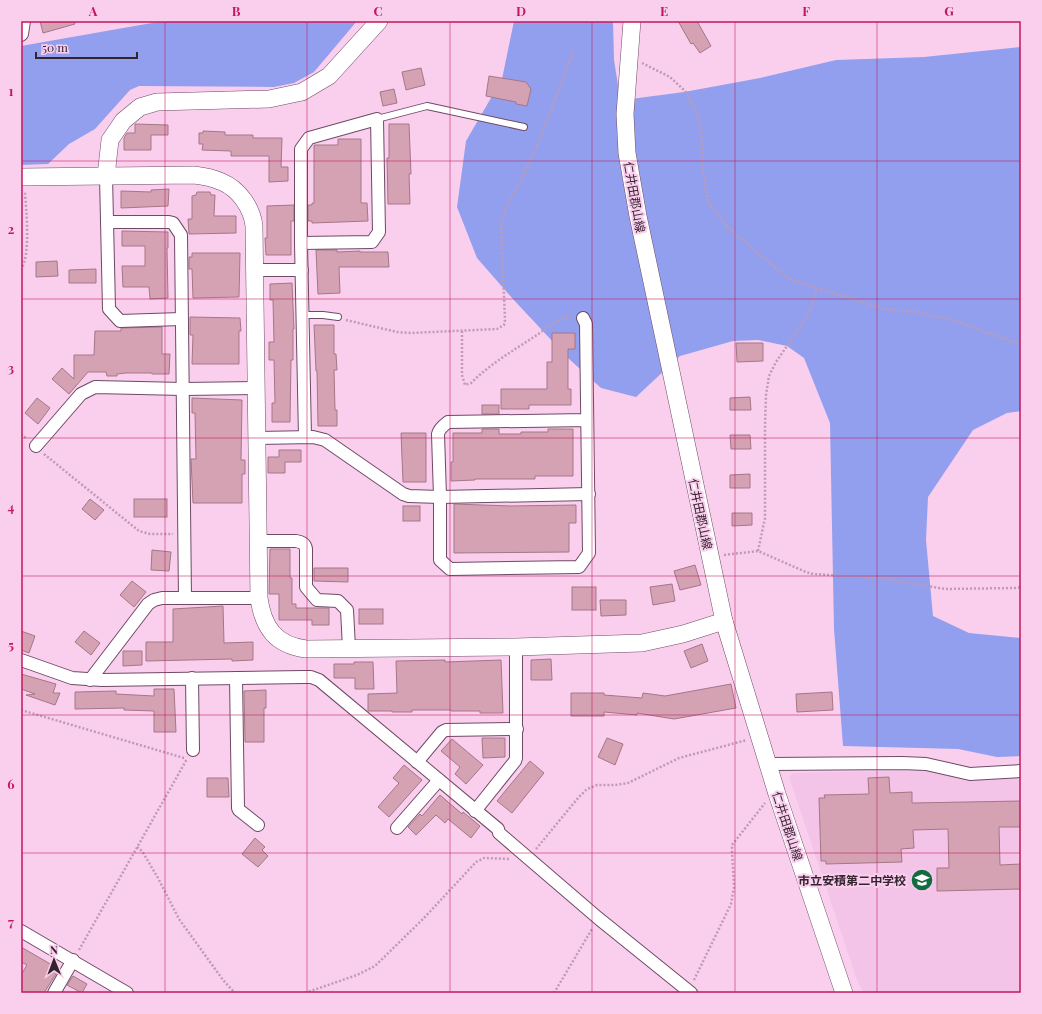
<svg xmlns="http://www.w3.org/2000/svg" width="1042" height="1014" font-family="'Playfair Display','Noto Sans JP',serif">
<rect width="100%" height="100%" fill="#facfee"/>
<!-- built -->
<path fill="#f4c3e8" d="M922 770 969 781 1021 777V993H863L857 980 789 777 793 773Z"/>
<!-- forest -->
<g fill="#929fee">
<path d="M163 21H357L314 72 294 83 274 87 139 86 130 90 95 129 69 144 48 164 21 165V46Z"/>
<path d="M514 21H613L614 60 618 85 631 99 684 92 760 78 836 60 924 57 1021 47V411L1007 413 973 430 928 497 926 540 933 616 969 633 1021 638V756L997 757 958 749 843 746 834 629 830 423 804 358 787 346 758 340 733 341 680 356 636 397 601 388 568 358 512 298 477 258 457 207 466 141 502 79Z"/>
</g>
<!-- building -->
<g fill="#d5a2b4" stroke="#a57687">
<path d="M40 21H74L75 24 43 33Z"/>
<path d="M678 21H697L711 46 700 53 693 43 691 44Z"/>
<path d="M421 68 425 85 406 90 402 72Z"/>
<path d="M489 76 526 82 531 89 527 106 516 104V102L486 96Z"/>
<path d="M394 89 397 103 383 106 380 92Z"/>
<path d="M135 124 168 125V135H151V150H124V138L127 133H135Z"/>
<path d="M389 124H409L411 174H409L410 204H388L387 158H389Z"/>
<path d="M203 131 225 132V135H253V138H282L281 167H288V181L269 182V156H231V151L202 150 203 144H199V133H203Z"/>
<path d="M338 139H361V203H367L368 221 312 223V221H308V205H312V203H314V145H338Z"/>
<path d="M169 189 168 206 121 208V191L151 192V190Z"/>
<path d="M197 192H210L211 195H215L214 216H236V233L189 234 188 219H192V196L196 195Z"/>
<path d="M294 205V221H291V255H266L265 238H267V206Z"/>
<path d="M122 231 168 232V248H167L168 298 150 299 149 287H123L122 266H145V246H122Z"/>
<path d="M316 250H337V252L360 251V252H388L389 267H339L340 293 318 294Z"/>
<path d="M192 253H240L239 297 193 298 192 269H189V257H192Z"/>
<path d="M57 261 58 276 36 277V262Z"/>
<path d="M96 269V283H69V270Z"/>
<path d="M292 283 294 329H293V360H291L290 422H272V403H275L274 360H269V342H274L273 300H270V284Z"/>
<path d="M190 317 240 318 241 331H239V364H192L193 335H190Z"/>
<path d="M314 325H334V354H336L337 370H334L335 410H337V426H318L317 371H316Z"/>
<path d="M162 327V354H170L169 374H152V373H126L117 374V376H107L106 372H88L69 394 52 379 62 368 74 379V355H94L95 331H121V328Z"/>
<path d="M552 333H575V349H568V389H571V405H529V409H501V389H547V362H552Z"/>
<path d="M736 343H763V361L737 362Z"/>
<path d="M750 397 751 410H730V398Z"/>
<path d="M37 398 50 408 38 424 25 413Z"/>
<path d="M192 398 242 400 241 460H245V474H242V503H193L191 459H196L195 413H192Z"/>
<rect x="482" y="405" width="17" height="9"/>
<path d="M482 429H499V434H521V432H548V429H573V476H535V479H475V480L451 481V462H453V433H482Z"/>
<path d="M401 433H426V482H403Z"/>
<path d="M730 435H750L751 449H731Z"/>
<path d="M279 450H301V462H285V473H268V457H279Z"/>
<path d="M750 474V488H730V475Z"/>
<path d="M90 499 104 510 95 520 82 509Z"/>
<rect x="134" y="499" width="33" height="18"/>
<path d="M454 504 511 506 576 505V523H569V552L454 553Z"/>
<rect x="403" y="506" width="17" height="15"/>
<path d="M732 513H752V525L732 526Z"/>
<path d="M270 549H290V578H292V604H296V608H329V625H312V620H279V594H269Z"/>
<path d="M152 550 171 552 169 571 151 570Z"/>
<path d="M695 565 701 585 680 590 674 571Z"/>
<path d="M314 568H348V582L314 581Z"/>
<path d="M132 581 146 592 134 607 120 595Z"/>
<path d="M672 584 675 601 653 605 650 587Z"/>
<rect x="572" y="587" width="24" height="23"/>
<path d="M600 600H626V615L601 616Z"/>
<path d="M223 606 224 643 253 642V660L232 661V659L146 661V642H173V609Z"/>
<rect x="359" y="609" width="24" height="15"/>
<path d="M21 631 35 636 29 653 21 650Z"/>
<path d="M84 631 100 643 91 655 75 642Z"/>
<path d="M702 644 708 661 691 668 684 651Z"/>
<path d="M123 651H142V665L123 666Z"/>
<path d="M551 659 552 680H531V660Z"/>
<path d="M445 660V662L501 660 503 713H480V711H451V710H412V712H392V711H368V694L397 693 396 661Z"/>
<path d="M354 662H373L374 689H355V678H334V664H354Z"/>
<path d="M21 674 56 684 53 693H60L55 705 26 695 35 694 21 689Z"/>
<path d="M731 684 736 708 674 719 637 713V715L604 712V716H571V693H604V695L642 698 643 693 665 696Z"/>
<path d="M154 689H174L176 732H154V711L124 710V708L75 709V692L116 691V694L154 696Z"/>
<path d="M266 690V708H264V742H245L244 691Z"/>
<path d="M832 692 833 710 797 712 796 694Z"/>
<path d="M482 738H505V757L483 758Z"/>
<path d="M607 738 623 744 615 765 598 757Z"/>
<path d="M452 739 483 765 466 784 455 774 460 767 441 751Z"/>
<path d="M530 761 544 773 512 813 497 801Z"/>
<path d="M404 765 422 780 389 817 378 807 399 783 393 778Z"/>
<path d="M889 777 890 793 912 792V803L1021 801V827H999L1000 865 1021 864V889L937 891V868H949L948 829 913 830 914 848 901 849 902 862 826 864V861H821L819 798H825L824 795 869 794 868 778Z"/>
<path d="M207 778H228L229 797H207Z"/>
<path d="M440 795 462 814 463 812 480 826 471 838 448 819 445 823 436 815 416 835 408 827 420 814 422 816Z"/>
<path d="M255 838 265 847 262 850 268 856 258 867 242 854Z"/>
<path d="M21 947 59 969 44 993H21V975L27 965 21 962Z"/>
<path d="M73 976 87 984 82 993 67 985Z"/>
</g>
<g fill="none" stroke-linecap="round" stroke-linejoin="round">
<!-- lane casing -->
<g stroke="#6e4a65" stroke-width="8">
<g id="lane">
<path d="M377 119 427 106 524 127"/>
<path d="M303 315H323L338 317"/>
</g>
</g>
<!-- street casing -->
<g stroke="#6e4a65" stroke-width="14">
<g id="street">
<path d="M21 35 22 34 24 21"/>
<path d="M106 176 109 309 120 321 181 319"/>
<path d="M107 222H169L173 223 181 235 185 598"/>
<path d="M301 243V149L309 138 377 119 379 232 372 242 301 243 305 437"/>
<path d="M256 270H302"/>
<path d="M583 318 586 324 589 553 579 567 450 569 440 560V497L438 434C439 429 444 425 448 422L587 420"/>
<path d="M258 438 313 437 325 440 403 494 409 496 440 497 589 494"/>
<path d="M36 446 81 394 95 387 183 389 257 388"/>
<path d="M258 541H296C301 542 305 543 306 549V587L317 600 338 601 347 610 349 648"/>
<path d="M21 660 72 678 102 680 304 677H311L319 680 498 829 499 833 598 918 691 993"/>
<path d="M192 678 193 750"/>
<path d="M236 678 238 808 239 810 258 825"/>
<path d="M90 680 148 604 154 600 162 598H259"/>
<path d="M417 762 442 732 446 730 517 729"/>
<path d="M768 764 902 763 926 764 970 774 1021 771"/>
<path d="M475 811 515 761 516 758V647"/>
<path d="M397 828 439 780"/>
<path d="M21 931 127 993"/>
<path d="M54 993 73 960"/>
</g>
</g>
<!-- secondary casing -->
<g stroke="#6e4a65" stroke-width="18">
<g id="secondary">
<path d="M632 21 625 114 627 153 638 216 724 621 777 794 844 993"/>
<path d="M106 176 110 140 123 121 140 107 157 102 269 99 302 92 329 76 379 21"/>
<path d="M21 177 194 175C204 176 213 178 222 182 239 189 252 208 254 226L259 598C263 627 275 645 306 649L516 647 642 643 683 634 724 621"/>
</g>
</g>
<!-- path -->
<g stroke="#be9bb4" stroke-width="2.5" stroke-dasharray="2 2" stroke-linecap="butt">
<path d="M642 63 670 77 685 91 698 114 702 141V164L708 202 722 220 732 231 789 279 884 309 918 312 956 321 1021 345"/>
<path d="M21 270C31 254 26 211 25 191"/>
<path d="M346 320 397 332 411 333 497 329 504 325 505 320 501 221 506 206 524 174 538 144 574 50"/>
<path d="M462 331V375L465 385 471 383C490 364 514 350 537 335 548 327 559 318 573 316"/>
<path d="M21 434 27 439"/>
<path d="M44 454 139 531 150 534H173"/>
<path d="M758 551 765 518V426L766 395 769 376 776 362 809 314 817 288"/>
<path d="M724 555 758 551 806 572 813 574 881 578 945 589 1017 588 1021 587"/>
<path d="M21 710 184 758"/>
<path d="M137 847 142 851 158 878 179 919 223 980 235 993"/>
<path d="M536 849 578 798 587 789 597 785H615L628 783 679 758 747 740"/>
<path d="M79 950 187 759"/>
<path d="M694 980 731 904 734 887 732 851V845L765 803"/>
<path d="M305 993 357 975 375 966 424 918 476 862 484 858 510 859"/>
<path d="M554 993 592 929"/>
</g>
<!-- lane -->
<use href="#lane" stroke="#fff" stroke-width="6"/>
<!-- street -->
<use href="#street" stroke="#fff" stroke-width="12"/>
<!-- secondary -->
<use href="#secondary" stroke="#fff" stroke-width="17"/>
</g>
<!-- grid -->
<path fill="none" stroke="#c2185b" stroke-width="1" stroke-opacity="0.55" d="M165 21V993M307 21V993M450 21V993M592 21V993M735 21V993M877 21V993M21 161H1021M21 299H1021M21 438H1021M21 576H1021M21 715H1021M21 853H1021"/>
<!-- icons -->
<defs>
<g id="school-disc" transform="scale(1.15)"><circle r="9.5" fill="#126c40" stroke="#facfee"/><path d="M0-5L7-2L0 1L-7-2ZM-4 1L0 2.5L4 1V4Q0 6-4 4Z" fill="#fff"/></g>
</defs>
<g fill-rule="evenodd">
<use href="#school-disc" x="922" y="880"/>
</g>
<g text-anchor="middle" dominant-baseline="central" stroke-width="4" stroke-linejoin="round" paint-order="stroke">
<!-- street labels -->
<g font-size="12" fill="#342430" stroke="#facfee">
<text transform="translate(635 197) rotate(80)">仁井田郡山線</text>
<text transform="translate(701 514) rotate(78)">仁井田郡山線</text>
<text transform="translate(788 826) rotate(72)">仁井田郡山線</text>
</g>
<!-- poi labels -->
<g font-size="12" font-weight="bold" fill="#342430" stroke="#facfee" text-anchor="end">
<text x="906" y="880">市立安積第二中学校</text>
</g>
</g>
<!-- border -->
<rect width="1042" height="1014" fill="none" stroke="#facfee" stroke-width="44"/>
<!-- north arrow -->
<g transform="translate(54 960) rotate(359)" stroke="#facfee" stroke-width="3" paint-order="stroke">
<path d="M0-3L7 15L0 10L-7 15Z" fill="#342430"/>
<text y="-6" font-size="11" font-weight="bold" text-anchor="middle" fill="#342430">N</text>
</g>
<!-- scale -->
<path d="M36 52v6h101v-6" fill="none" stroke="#342430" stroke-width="2"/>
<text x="42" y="52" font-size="12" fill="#342430" stroke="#facfee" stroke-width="3" paint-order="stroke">50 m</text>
<rect x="22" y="22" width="998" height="970" fill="none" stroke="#c2185b" stroke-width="1.5"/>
<g font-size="13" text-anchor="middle" font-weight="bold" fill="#c2185b">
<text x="93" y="16">A</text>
<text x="236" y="16">B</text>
<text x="378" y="16">C</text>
<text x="521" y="16">D</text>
<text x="664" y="16">E</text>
<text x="806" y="16">F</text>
<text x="949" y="16">G</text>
<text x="11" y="96">1</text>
<text x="11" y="234">2</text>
<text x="11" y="373">3</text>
<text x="11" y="512">4</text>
<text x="11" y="650">5</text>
<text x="11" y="789">6</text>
<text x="11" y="927">7</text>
</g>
</svg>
